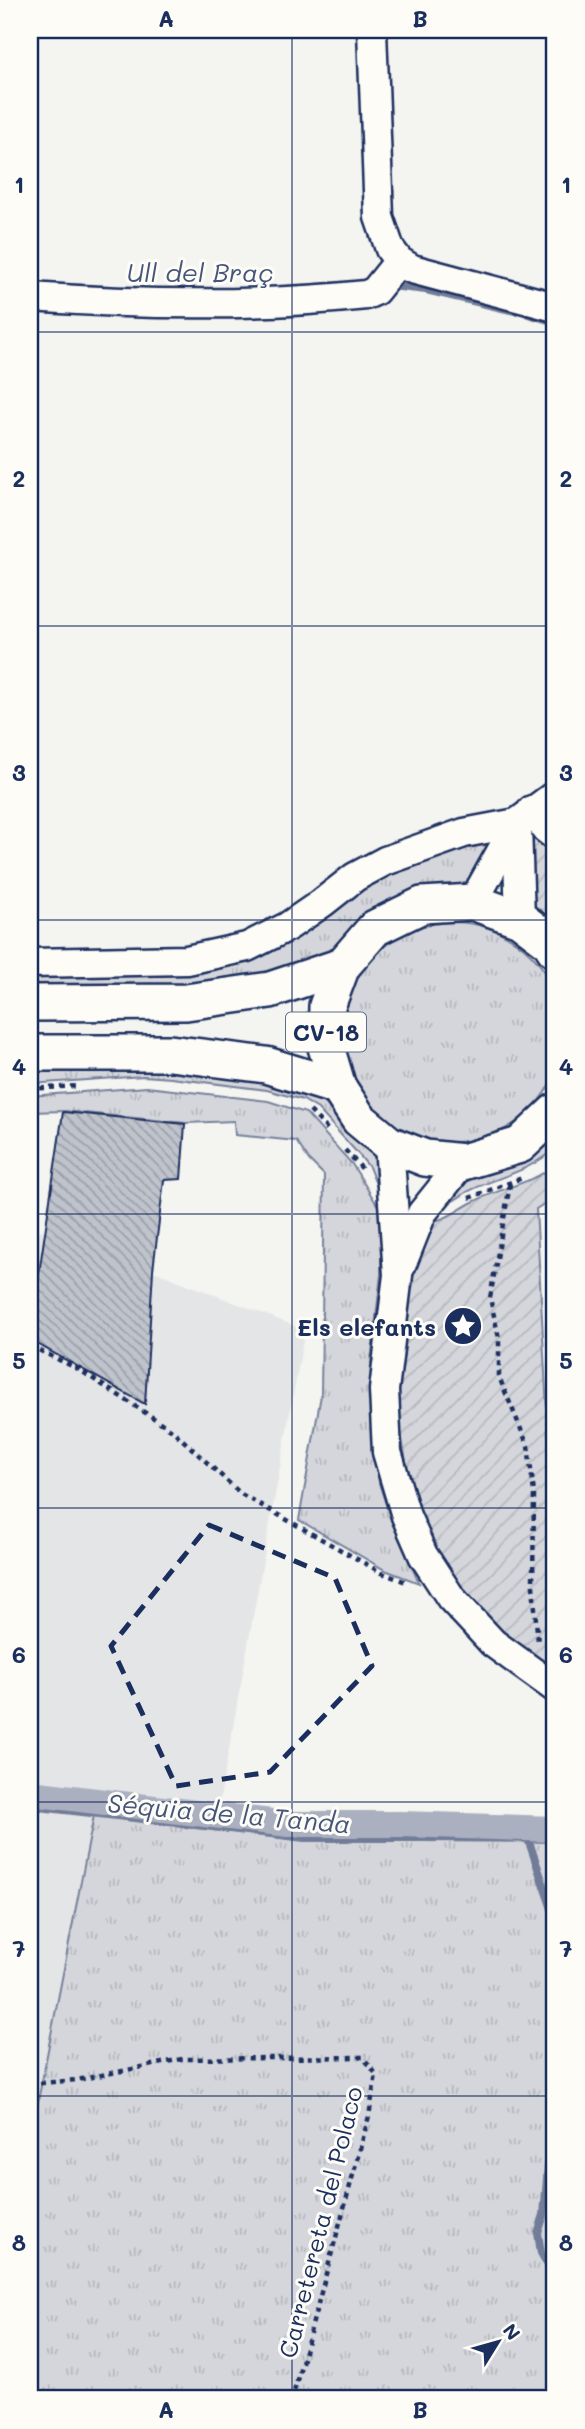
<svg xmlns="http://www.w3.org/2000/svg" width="585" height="2429" font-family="Mali,sans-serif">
<defs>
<pattern id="grass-tufts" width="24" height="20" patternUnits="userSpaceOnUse" patternTransform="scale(1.75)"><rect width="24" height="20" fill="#d4d6db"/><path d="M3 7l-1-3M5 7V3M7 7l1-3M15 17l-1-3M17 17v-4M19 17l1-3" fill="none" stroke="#b5b8be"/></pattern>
<pattern id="garden-furrows" width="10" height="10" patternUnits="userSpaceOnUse" patternTransform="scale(1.75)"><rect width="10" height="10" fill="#d4d6db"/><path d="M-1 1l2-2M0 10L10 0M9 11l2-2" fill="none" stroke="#b5b8be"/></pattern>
<pattern id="building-back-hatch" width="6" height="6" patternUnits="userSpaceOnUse" patternTransform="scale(1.75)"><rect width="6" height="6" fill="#bfc3cc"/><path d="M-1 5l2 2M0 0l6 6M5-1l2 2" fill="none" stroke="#9a9fa9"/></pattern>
</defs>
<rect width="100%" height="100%" fill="#f4f4f1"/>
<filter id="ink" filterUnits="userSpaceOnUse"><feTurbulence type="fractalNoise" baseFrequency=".0143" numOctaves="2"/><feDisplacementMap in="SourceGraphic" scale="14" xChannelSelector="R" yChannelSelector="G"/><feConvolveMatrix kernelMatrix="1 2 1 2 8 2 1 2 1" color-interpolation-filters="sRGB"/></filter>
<g filter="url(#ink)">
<!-- built -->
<path fill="#e4e5e6" d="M48 1230 305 1330 111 2399H30V1232Z"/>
<!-- grass -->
<g fill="url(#grass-tufts)" stroke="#78829c" stroke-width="2">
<path d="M501 833 475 885 348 933 328 953 308 965 212 986 30 987V967L187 964 357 882Z"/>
<circle cx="453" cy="1032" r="110"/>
<path d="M121 1065 248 1076 316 1095 330 1108 353 1136 373 1153 380 1167 381 1197 369 1167 360 1156 318 1109 303 1100 267 1090 171 1078 144 1076 30 1084V1066Z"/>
<path d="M147 1087 268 1101 306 1113 352 1164 381 1211V1274L371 1361 370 1412 379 1483 391 1520 419 1583 385 1570 299 1520 321 1395 324 1175 309 1160 296 1141 235 1135 234 1121 186 1123 64 1111 30 1112V1096Z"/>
<path d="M555 1137V1148C528 1173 498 1176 467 1192 457 1198 450 1205 438 1207L453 1189 468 1180 517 1164Z"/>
<path d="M94 1815 304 1841H555V2399H30V2142Z"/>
</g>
<!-- garden -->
<g fill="url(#garden-furrows)" stroke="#78829c" stroke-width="2">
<path d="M555 799V928L532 906 523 843Z"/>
<path d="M555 1165V1197L536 1209 555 1555V1671L501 1630 467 1597 438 1557 419 1511 408 1473 401 1433 397 1384 410 1280 428 1222C447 1220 457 1210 473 1202 499 1188 532 1184 555 1165Z"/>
</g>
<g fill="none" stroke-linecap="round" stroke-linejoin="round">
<!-- stream -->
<g stroke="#717c98" stroke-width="8">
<path d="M391 286 426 290 515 311"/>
<path d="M528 314 555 322"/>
<path d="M30 1806 299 1837 555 1839"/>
<path d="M527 1828 528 1839 555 1918"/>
<path d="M555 2120 548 2166 544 2215 538 2233 541 2253 555 2277"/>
</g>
<!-- canal -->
<path stroke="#aab0bf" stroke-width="26" d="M30 1793 288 1824H401L555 1829"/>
</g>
<!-- building -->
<path fill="url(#building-back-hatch)" stroke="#1b2f5e" stroke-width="2" d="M63 1112 185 1124 181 1179 164 1180 153 1270 145 1404 34 1342 31 1327Z"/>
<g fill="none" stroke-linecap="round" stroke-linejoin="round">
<!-- minor casing -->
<g stroke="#1b2f5e" stroke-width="33">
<g id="minor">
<path d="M372 30 379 217 390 249 399 261 412 269 555 307"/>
<path d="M30 297C142 305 254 307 366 295L375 291 399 261"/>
<path d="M532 810 546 829 555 836"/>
<path d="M517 826 520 919"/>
<path d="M473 902 517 823 555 795"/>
<path d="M30 963 187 960 247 947 287 927 322 903 355 877 385 861 464 833 517 823"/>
<path d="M389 1144 398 1275 384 1390 387 1452 406 1516 423 1555 451 1598 493 1643 555 1688"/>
<path d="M401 1266 422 1213 463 1162"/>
</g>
</g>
<!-- major casing -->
<g stroke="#1b2f5e" stroke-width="40">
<g id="major">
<path d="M555 950 549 941 520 919 473 902 422 905 375 928 342 966 327 1006 326 1047 338 1087 359 1119 389 1144 425 1158 463 1162 520 1145 555 1112"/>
<path d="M30 1003 186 1002 270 990 342 966"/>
<path d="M30 1053H170L266 1065 338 1087"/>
</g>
</g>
<!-- path -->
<g stroke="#1b2f5e" stroke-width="4.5" stroke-dasharray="5 5" stroke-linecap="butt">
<path d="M30 1089 78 1086"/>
<path d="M310 1111 328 1130"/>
<path d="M345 1150 365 1172"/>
<path d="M510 1184 490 1298 499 1338V1377L528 1446 534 1493 533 1586 538 1643"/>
<path d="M469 1198 522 1178"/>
<path d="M30 1346 78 1369 172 1430 241 1494 382 1573 409 1583"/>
<path d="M30 2084 77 2080 182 2059 363 2057 376 2074 369 2116 292 2399"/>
</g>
<!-- minor -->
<use href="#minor" stroke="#fdfcf7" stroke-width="28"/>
<!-- major -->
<use href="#major" stroke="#fdfcf7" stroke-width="35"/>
</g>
</g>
<!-- marked area -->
<path fill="none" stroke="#1b2f5e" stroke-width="5" stroke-dasharray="14 9" stroke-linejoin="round" d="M209 1525 335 1578 372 1666 270 1772 176 1786 111 1646Z"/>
<!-- grid -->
<path fill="none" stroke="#1b2f5e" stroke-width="2" stroke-opacity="0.55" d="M292 30V2399M30 332H555M30 626H555M30 920H555M30 1214H555M30 1508H555M30 1802H555M30 2096H555"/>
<!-- icons -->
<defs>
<g id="sight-disc" transform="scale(2.0125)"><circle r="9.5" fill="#1b2f5e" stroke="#fdfcf7"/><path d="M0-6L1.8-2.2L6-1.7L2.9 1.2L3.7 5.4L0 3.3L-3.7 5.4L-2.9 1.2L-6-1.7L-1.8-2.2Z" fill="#fff"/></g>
</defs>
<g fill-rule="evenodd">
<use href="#sight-disc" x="463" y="1326"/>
</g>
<g text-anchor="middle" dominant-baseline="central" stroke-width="6" stroke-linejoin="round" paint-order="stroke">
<!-- shield labels -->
<rect fill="#fdfcf7" stroke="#5f6c8c" stroke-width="2" x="286" y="1012.5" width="80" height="39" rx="5"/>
<g font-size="23" font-weight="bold" fill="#1b2f5e">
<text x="326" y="1032">CV-18</text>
</g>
<!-- poi labels -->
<g font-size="24" font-weight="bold" fill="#1b2f5e" stroke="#fdfcf7" text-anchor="end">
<text x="436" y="1326">Els elefants</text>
</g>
<!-- street labels -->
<g font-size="24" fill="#1b2f5e" stroke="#fdfcf7">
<text transform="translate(320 2222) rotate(-76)">Carretereta del Polaco</text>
</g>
<!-- water labels -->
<g font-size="26" font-style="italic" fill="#46567b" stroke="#fdfcf7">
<text x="200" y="272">Ull del Braç</text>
<text transform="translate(229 1813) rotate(5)">Séquia de la Tanda</text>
</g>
</g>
<!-- margin -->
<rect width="585" height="2429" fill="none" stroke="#fdfcf7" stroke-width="77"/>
<!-- north arrow -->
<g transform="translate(498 2342) rotate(53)" stroke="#fdfcf7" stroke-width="5" paint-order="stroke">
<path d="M0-5L12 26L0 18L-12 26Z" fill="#1b2f5e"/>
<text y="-10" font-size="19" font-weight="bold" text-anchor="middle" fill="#1b2f5e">N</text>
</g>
<rect x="38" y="38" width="508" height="2352" fill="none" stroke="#1b2f5e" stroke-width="2.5"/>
<g font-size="23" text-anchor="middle" font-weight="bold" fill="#1b2f5e">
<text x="166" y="27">A</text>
<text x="420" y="27">B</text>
<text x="19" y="193">1</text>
<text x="566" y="193">1</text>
<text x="19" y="487">2</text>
<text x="566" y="487">2</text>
<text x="19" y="781">3</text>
<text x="566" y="781">3</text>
<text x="19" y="1075">4</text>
<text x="566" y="1075">4</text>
<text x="19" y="1369">5</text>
<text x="566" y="1369">5</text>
<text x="19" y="1663">6</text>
<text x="566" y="1663">6</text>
<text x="19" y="1957">7</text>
<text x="566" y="1957">7</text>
<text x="19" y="2251">8</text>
<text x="566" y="2251">8</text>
<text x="166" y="2418">A</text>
<text x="420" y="2418">B</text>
</g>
</svg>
